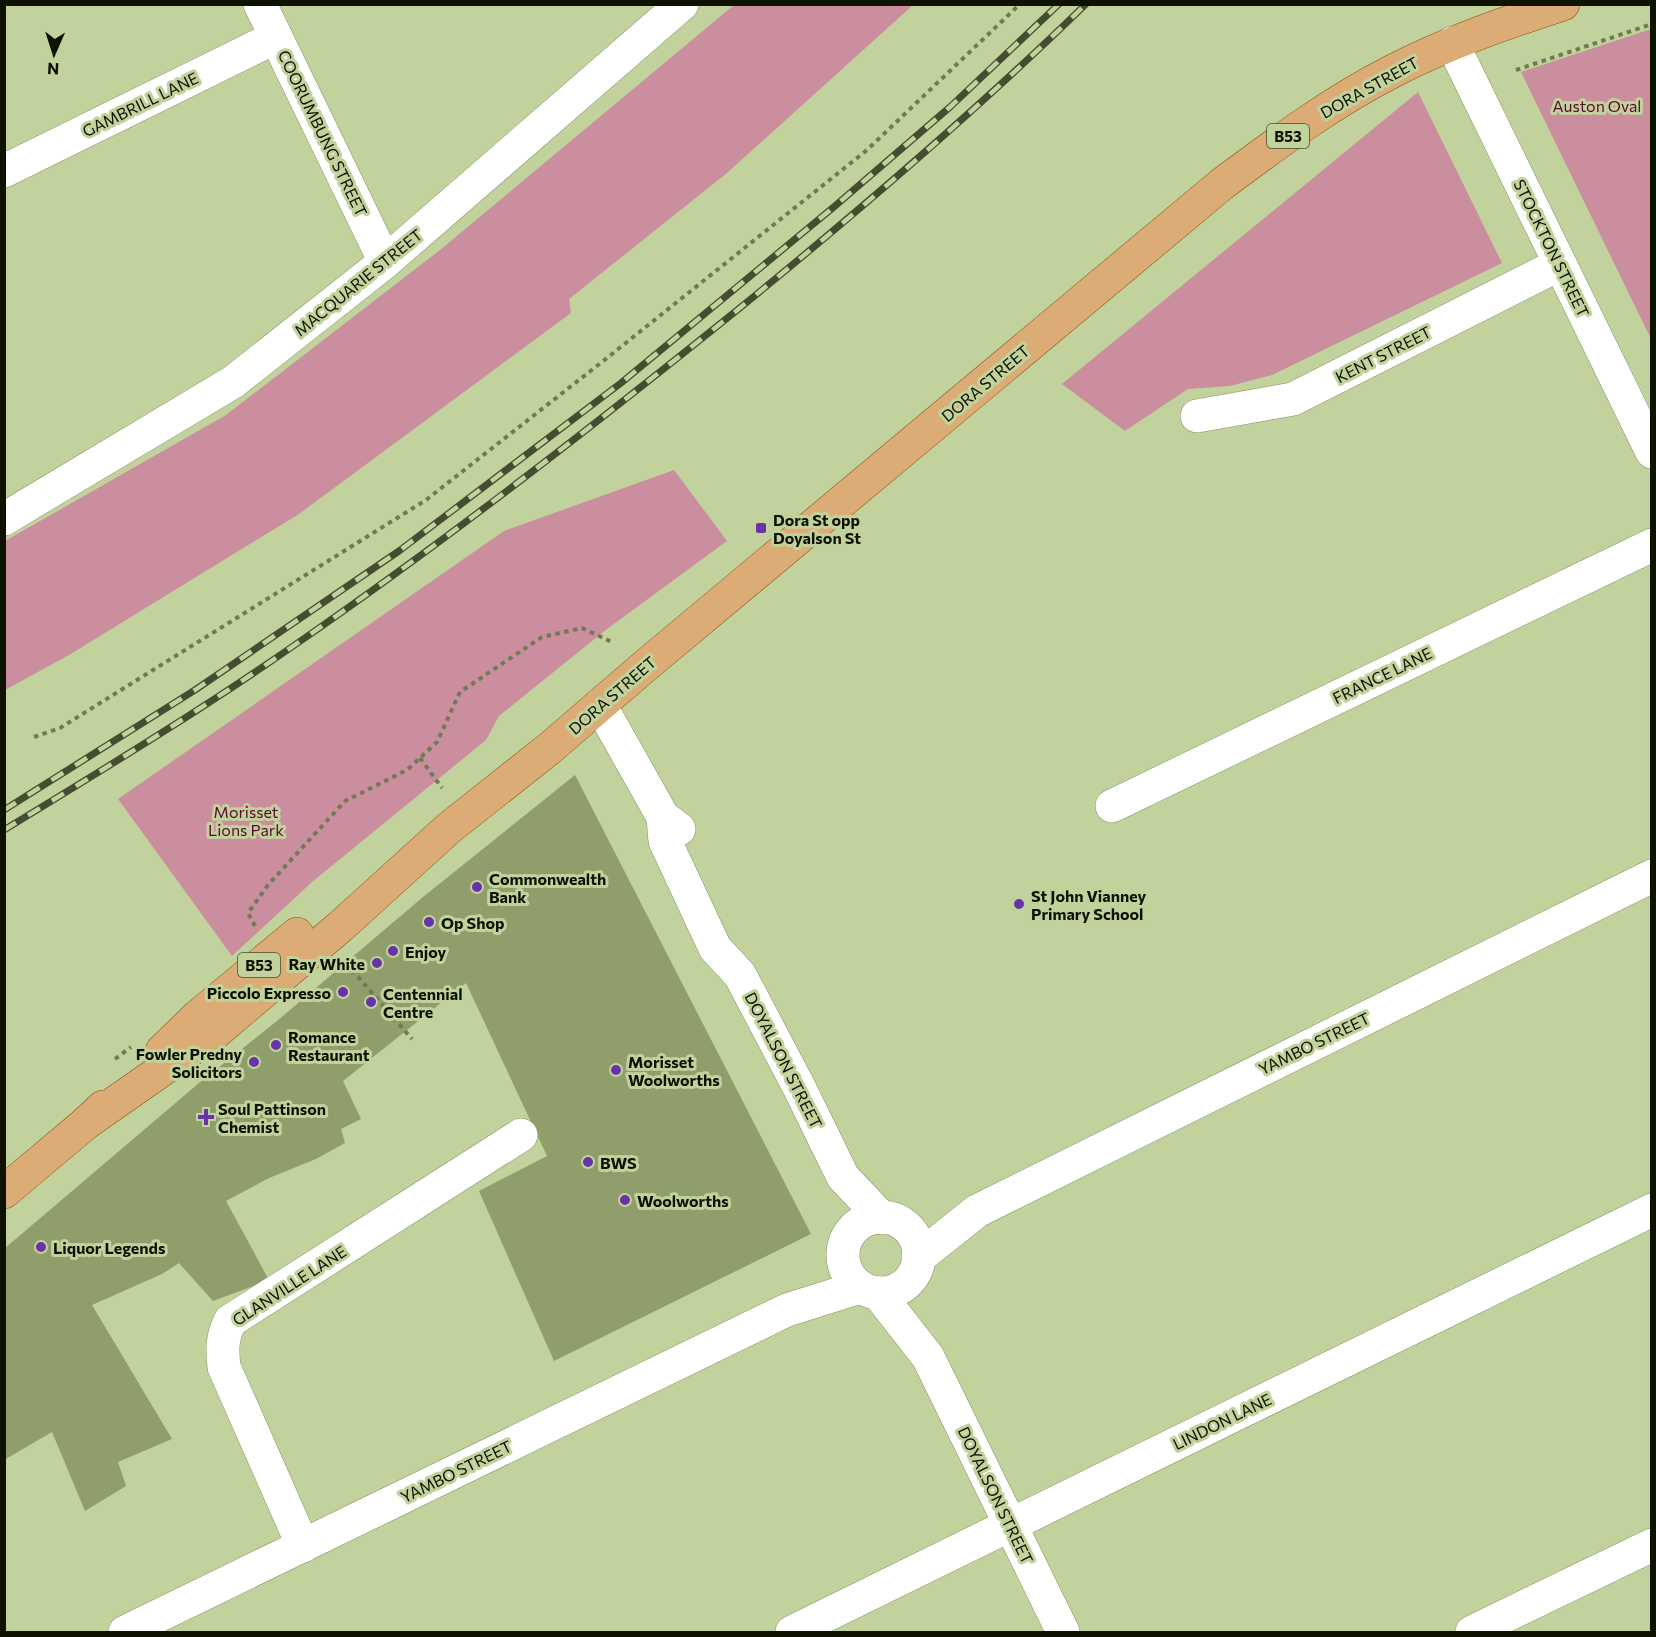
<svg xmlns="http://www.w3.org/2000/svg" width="1656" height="1637" font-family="Commissioner,sans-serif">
<rect width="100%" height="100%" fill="#c2d29c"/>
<!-- green -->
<g fill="#cb8e9f">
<path d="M734 5H913L727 173 569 299 571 313 299 514 69 655 5 690V541L226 415 440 250Z"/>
<path d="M1651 29H1652L1651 339 1521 72Z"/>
<path d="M1418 92 1502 263 1272 375 1230 386 1188 389 1125 431 1062 384Z"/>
<path d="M674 470 727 541 607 629 499 716 486 740 312 882 232 956 118 799 504 531Z"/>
</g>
<!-- building -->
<path fill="#8f9e6a" d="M575 775 811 1234 554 1361 479 1191 547 1156 466 983 343 1081 361 1119 341 1129 345 1143 316 1159 269 1178 226 1201 269 1280 213 1301 179 1263 162 1274 92 1305 172 1439 118 1462 126 1486 85 1511 52 1432 4 1460V1249L199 1083 277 1021 423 897Z"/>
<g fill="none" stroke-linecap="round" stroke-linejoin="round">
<!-- minor casing -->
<g stroke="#869461" stroke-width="34">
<g id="minor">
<path d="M260 4 385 262"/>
<path d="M1452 43 1652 452"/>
<path d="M4 171 276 37"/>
<path d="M1197 416 1293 399 1560 264"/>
<path d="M4 519 233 382 385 262 682 4"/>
<path d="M600 705 663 817 679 829"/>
<path d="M1112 806 1652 545"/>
<path d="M663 817 665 841 715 948 740 975 799 1087 843 1177 882 1218"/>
<circle cx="881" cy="1255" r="38"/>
<path d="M918 1258 977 1211 1652 876"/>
<path d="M878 1293 928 1357 1063 1632"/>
<path d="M303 1546 224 1367C222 1349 222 1337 230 1321L521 1135"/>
<path d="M125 1632 787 1310 860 1287"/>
<path d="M792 1632 1652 1210"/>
<path d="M1472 1632 1652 1545"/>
</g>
</g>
<!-- major casing -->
<g stroke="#845212" stroke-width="34">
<g id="major">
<path d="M162 1051 198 1016 297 934"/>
<path d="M86 1123 216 1032 341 926 449 828 550 748 645 666 1222 184C1277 143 1332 102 1393 71 1447 43 1505 23 1563 4"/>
<path d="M4 1192 86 1123 103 1107"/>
</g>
</g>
<!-- path -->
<g stroke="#707b56" stroke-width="4" stroke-dasharray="4.5 4.5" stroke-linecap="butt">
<path d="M1516 70 1652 24"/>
<path d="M34 737 60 728 426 500 607 358 867 150 1020 4"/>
<path d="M420 758 442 788"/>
<path d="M255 926 248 913 268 885 345 801 407 770 437 742 460 692 542 637 582 628 614 643"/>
<path d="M346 963 412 1039"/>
<path d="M115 1059 131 1047"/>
</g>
<!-- minor -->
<use href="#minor" stroke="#fff" stroke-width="33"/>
<!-- major -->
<use href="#major" stroke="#dcac76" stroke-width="33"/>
<!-- rail casing -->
<g stroke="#454d31" stroke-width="7">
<g id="rail">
<path d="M4 810 195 690 399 551 621 383 835 206 950 107 1059 4"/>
<path d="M4 830C104 769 203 709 299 642 451 537 597 423 741 307 860 210 976 111 1086 4"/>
</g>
</g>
<!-- rail -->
<use href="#rail" stroke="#c2d29c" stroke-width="4.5" stroke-dasharray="14" stroke-linecap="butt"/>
</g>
<!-- markers -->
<g fill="#6a32a8" stroke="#c2d29c" stroke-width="2">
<rect x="755" y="522" width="12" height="12" rx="3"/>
<circle cx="477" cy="887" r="6"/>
<circle cx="1019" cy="904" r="6"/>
<circle cx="429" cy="922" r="6"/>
<circle cx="393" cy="951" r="6"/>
<circle cx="377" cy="963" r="6"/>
<circle cx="343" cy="992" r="6"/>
<circle cx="371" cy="1002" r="6"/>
<circle cx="276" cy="1045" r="6"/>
<circle cx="254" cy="1062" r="6"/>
<circle cx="616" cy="1070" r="6"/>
<path d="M203 1108h6v6h6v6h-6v6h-6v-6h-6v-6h6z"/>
<circle cx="588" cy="1162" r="6"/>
<circle cx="625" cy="1200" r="6"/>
<circle cx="41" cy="1247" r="6"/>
</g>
<g text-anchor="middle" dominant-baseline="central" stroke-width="6" stroke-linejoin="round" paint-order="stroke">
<!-- shield labels -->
<g fill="#c2d29c" stroke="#434c30" stroke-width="1.5">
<rect x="1267" y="124" width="42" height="24" rx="4.5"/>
<rect x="238" y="953" width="42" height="24" rx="4.5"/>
</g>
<g font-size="15" font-weight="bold" fill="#0d1201">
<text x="1288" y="136">B53</text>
<text x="259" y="965">B53</text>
</g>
<!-- street labels -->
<g font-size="16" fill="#0d1201" stroke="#c2d29c">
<text transform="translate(1369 87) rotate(-29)">DORA STREET</text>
<text transform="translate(140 104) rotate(-26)">GAMBRILL LANE</text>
<text transform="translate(323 133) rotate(64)">COORUMBUNG STREET</text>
<text transform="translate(1552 248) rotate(64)">STOCKTON STREET</text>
<text transform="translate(358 282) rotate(-39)">MACQUARIE STREET</text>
<text transform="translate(1383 354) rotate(-27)">KENT STREET</text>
<text transform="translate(985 383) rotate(-40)">DORA STREET</text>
<text transform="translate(1382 675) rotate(-26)">FRANCE LANE</text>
<text transform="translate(612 695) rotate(-41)">DORA STREET</text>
<text transform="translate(1314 1043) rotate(-26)">YAMBO STREET</text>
<text transform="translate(784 1060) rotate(63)">DOYALSON STREET</text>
<text transform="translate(289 1285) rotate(-33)">GLANVILLE LANE</text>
<text transform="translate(1222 1421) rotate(-26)">LINDON LANE</text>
<text transform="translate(456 1471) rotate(-26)">YAMBO STREET</text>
<text transform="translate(996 1495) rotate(64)">DOYALSON STREET</text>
</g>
<!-- park labels -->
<g font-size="16" fill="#5d062d" stroke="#c2d29c">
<text x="1597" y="105">Auston Oval</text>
<text x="246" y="811">Morisset<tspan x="246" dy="18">Lions Park</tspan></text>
</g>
<!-- poi labels -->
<g font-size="16" font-weight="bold" fill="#0d1201" stroke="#c2d29c" text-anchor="start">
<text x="773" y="519">Dora St opp<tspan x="773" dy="18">Doyalson St</tspan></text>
<text x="489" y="878">Commonwealth<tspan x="489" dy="18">Bank</tspan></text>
<text x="1031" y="895">St John Vianney<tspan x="1031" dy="18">Primary School</tspan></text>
<text x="441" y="922">Op Shop</text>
<text x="405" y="951">Enjoy</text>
<text x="365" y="963" text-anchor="end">Ray White</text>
<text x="331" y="992" text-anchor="end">Piccolo Expresso</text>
<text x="383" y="993">Centennial<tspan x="383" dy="18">Centre</tspan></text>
<text x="288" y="1036">Romance<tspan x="288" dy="18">Restaurant</tspan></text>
<text x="242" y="1053" text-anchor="end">Fowler Predny<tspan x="242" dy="18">Solicitors</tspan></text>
<text x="628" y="1061">Morisset<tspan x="628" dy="18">Woolworths</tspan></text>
<text x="218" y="1108">Soul Pattinson<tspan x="218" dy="18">Chemist</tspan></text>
<text x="600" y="1162">BWS</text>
<text x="637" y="1200">Woolworths</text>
<text x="53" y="1247">Liquor Legends</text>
</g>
</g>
<!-- border -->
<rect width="1656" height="1637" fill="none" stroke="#0d1201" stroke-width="12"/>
<!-- north arrow -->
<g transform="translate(54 54) rotate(183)" stroke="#c2d29c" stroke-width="4.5" paint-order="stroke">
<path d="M0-4.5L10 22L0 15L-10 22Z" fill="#0d1201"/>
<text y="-9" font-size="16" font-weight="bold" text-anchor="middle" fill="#0d1201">N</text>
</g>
</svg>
